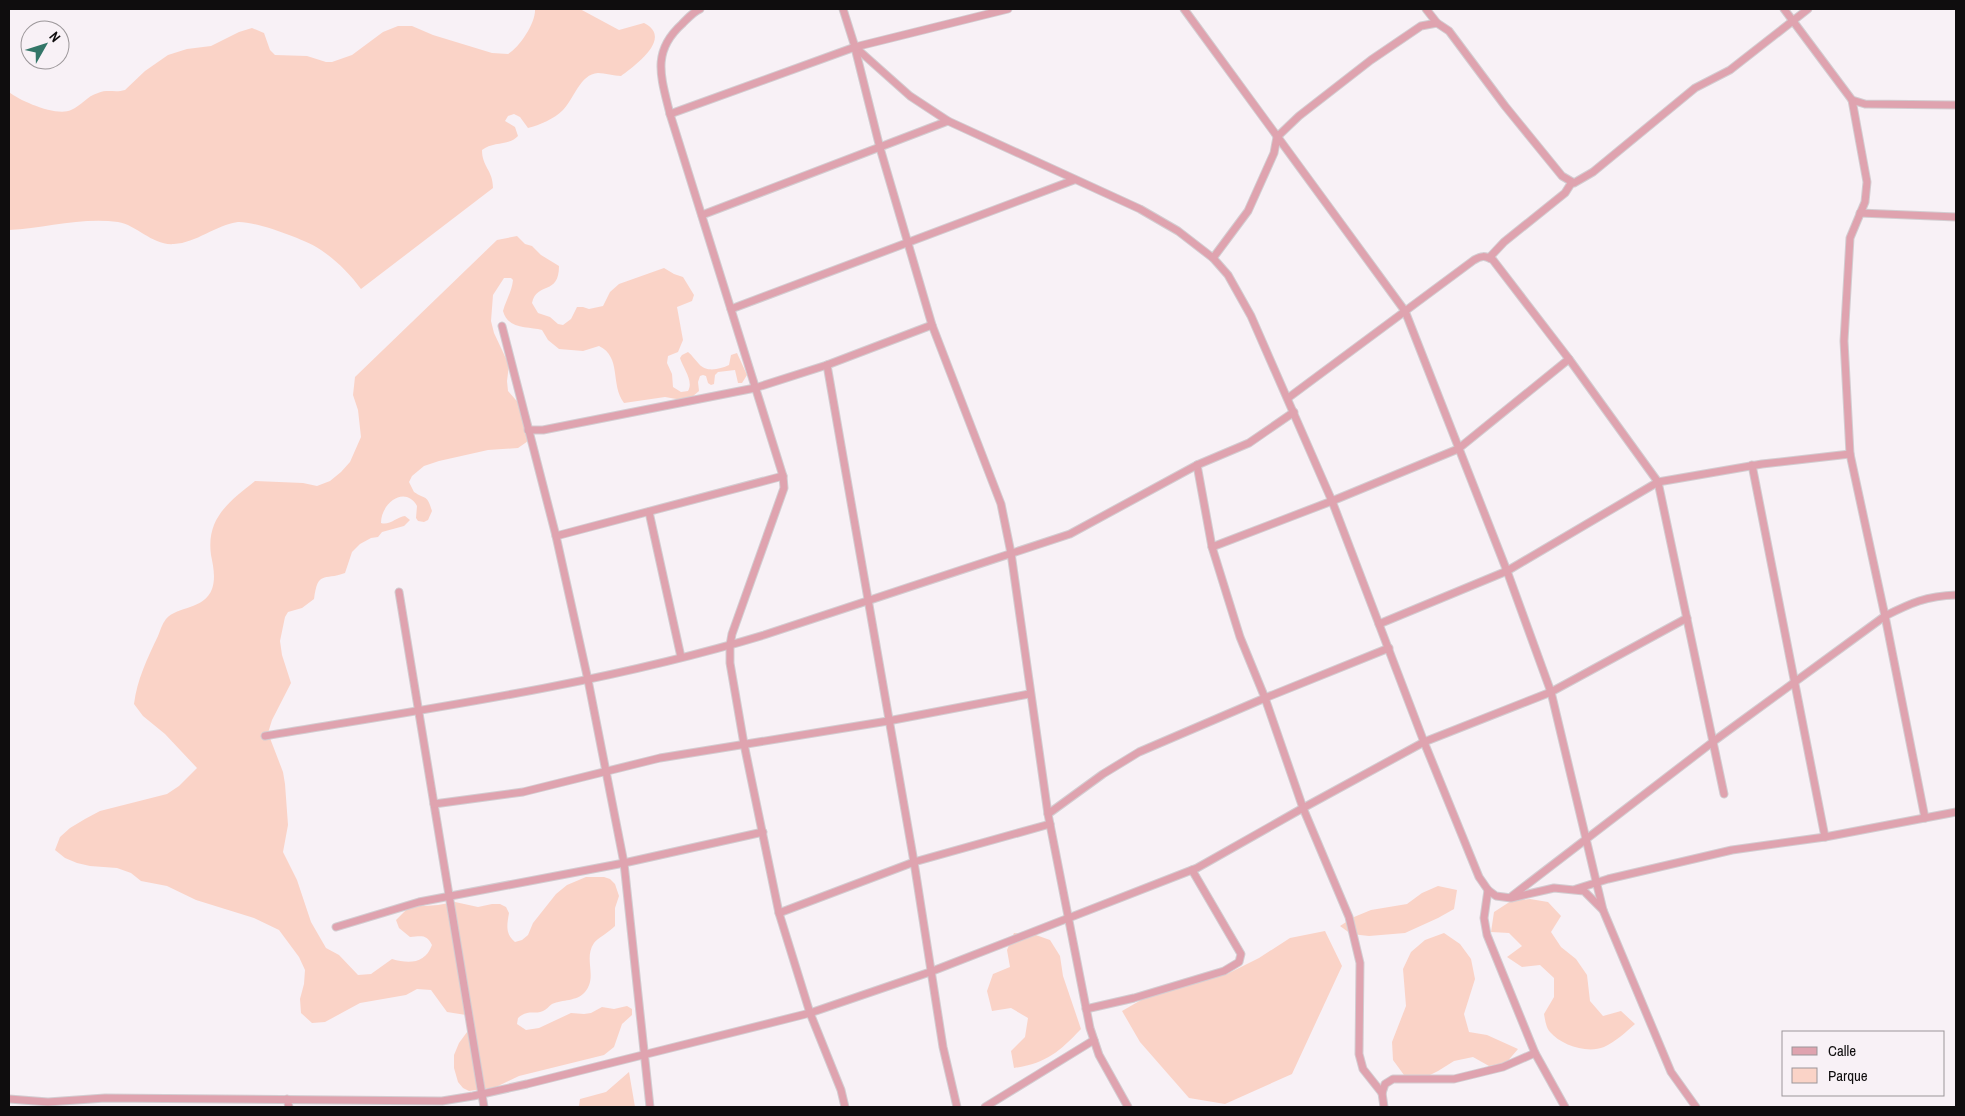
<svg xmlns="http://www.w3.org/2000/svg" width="1965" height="1116" font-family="'Archivo Narrow',sans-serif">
<rect width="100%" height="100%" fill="#f8f1f6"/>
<!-- green -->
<g fill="#fad3c7">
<path d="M535 9H580L619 30 644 23C674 38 634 66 621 76 614 76 605 73 598 73 580 74 574 99 563 110 554 119 540 125 528 128L520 117 514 114 508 116 505 121 515 127 518 136C509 146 493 141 482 150 482 167 493 170 493 188L361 289C350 274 336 260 321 250 307 240 255 221 238 222 216 225 196 243 174 244 153 246 137 225 118 222 82 217 45 228 9 230V92C20 101 57 117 71 110 81 106 87 96 98 93 107 89 116 93 125 90L145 71 168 55 187 49 211 46 239 32 252 28 264 33 270 50 275 55 307 56 326 62H332L352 55 383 32 398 26H412L433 35 492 53 508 54C520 47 536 22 535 9Z"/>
<path d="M517 236 525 244 532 246 541 255 559 266C559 296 537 281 532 303L538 313 550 317 558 324 563 325 571 319 577 307H583L589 309 603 306 610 292 619 284 664 268 674 274 683 277 694 295 692 301 677 307 683 340 678 352 668 356 667 363 672 374 673 387 681 392 688 391C694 381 683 368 680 358L682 355 688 352C692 355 695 360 699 364 707 373 720 369 729 365L731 355 737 353 747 375 742 383H738L735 370 718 372 715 375 714 384 711 385 708 383 706 376 703 375 700 376 698 382 699 391 692 397 682 400 665 397 624 403C610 384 622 357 599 346L583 351 559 349 548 340 542 330C529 326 508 330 503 311 506 300 512 291 513 280L511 278H504L493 295 491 321 494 333 509 365 507 381 508 391 529 415 534 433 531 439 518 448 488 450 439 461 424 466 412 476 409 482 414 492C426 500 427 494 432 511L428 520 424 522 418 521 416 518 417 506C405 485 381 503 381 523 389 526 397 517 405 516L410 520 404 526 382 532 378 537 371 538 360 544 352 552 345 573C323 581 318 570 314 599L302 608 288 612 285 617 280 641 282 655 291 683 272 720 268 733 283 772 285 784 288 825 283 852 297 880 311 922 326 948 339 955 358 975 371 974 392 959C409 964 425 964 432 945 427 934 421 936 410 937L399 928 396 920 411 905 417 903 425 906 438 905 455 902 478 907 492 904H500L506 907 509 913C507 925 505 934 515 942L522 940 528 935 533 923 556 894 567 885 586 877H604L610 879 615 884 619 896 615 908V926C609 932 598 938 594 943 583 959 598 977 585 992 576 1002 563 999 552 1004 549 1006 546 1010 543 1011 533 1015 529 1009 518 1018L517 1024 526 1030 539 1028 571 1013 584 1014 591 1013 602 1007 614 1009 627 1006 632 1009V1015L622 1024 614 1047 604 1055 519 1076 496 1087 469 1091 463 1088 458 1082 454 1068V1055L459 1043 470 1028 466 1015 447 1012 431 990 417 989 406 995 360 1003 325 1022 312 1023 301 1013 300 999 304 984 305 970 299 957 279 930 254 918 196 900 167 886 141 881 131 873 117 868 90 866 77 863 65 858 55 850 60 837 70 828 85 819 100 811 167 794 179 786 197 768 165 734 143 716 134 704C137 680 147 659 158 636 160 631 162 624 166 619 177 606 204 610 212 589 216 578 213 565 211 555 206 518 229 502 255 481L303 483 317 486 330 481 341 472 350 462 361 437 358 410 353 395 355 377 497 240Z"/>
<path d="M1438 886 1457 890 1454 909 1438 918 1405 933 1369 936 1351 934 1340 926 1354 917 1371 910 1407 904 1422 893Z"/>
<path d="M1530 899 1548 902 1561 916 1551 932 1561 947 1576 959 1587 975 1590 1001 1603 1016 1621 1011 1635 1024C1625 1033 1616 1041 1604 1047 1587 1054 1561 1045 1550 1032 1546 1028 1545 1019 1544 1014L1554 997V978L1540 965 1522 967 1507 957 1522 946 1509 933 1491 932 1494 912 1511 901Z"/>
<path d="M1325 931 1342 966 1292 1074 1225 1104 1189 1098 1140 1042 1122 1011 1155 992 1227 974 1259 958 1290 938Z"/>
<path d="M1014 933 1033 934 1050 940 1060 956 1063 976 1081 1029C1059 1052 1047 1063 1014 1068L1011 1051 1025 1037 1028 1018 1011 1008 992 1011 987 991 993 974 1010 967 1007 950Z"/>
<path d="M1444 933 1460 944 1471 959 1475 979 1464 1014 1469 1032 1487 1035 1518 1049 1506 1063 1489 1066 1473 1057 1454 1061 1438 1071 1422 1079 1404 1075 1393 1060 1392 1042 1406 1006 1403 969 1411 952 1425 940Z"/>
<path d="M629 1072 635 1107H579L580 1099 606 1092Z"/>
</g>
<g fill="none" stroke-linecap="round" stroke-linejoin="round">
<!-- minor casing -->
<g stroke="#d3cdd1" stroke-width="9">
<g id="minor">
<path d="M700 9C693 12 688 18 682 24 651 52 661 77 670 114L783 476 784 488 732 634 730 645V663L744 744 779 913 810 1013 841 1090 845 1107"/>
<path d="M843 9 855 47 910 96 948 121 1140 209 1178 231 1213 258 1228 275 1251 316 1332 501 1424 742 1479 877 1488 890 1496 896 1511 898 1554 888 1584 891 1603 910 1671 1072 1696 1107"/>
<path d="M1184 9 1405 311 1507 571 1551 692 1603 910"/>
<path d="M1426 9 1437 23 1449 31 1505 106 1562 176 1574 183 1593 172 1695 88 1730 70 1808 9"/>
<path d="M1784 9 1852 100 1865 104 1956 105"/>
<path d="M855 48 880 148 932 325 1001 504 1011 553 1048 814 1090 1028 1099 1055 1128 1107"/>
<path d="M1852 100 1867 182 1865 202 1850 238 1844 341 1850 454 1885 616 1925 818"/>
<path d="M670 114 855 47 1008 9"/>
<path d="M1860 213 1956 217"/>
<path d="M702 215 948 121"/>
<path d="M1213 258 1248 211 1274 153 1277 137 1299 116 1371 60 1421 26 1437 23"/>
<path d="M1489 258 1504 242 1565 193 1572 182"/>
<path d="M731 309 1074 180"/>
<path d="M502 326 556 536 588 680 624 863 650 1107"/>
<path d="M827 365 914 862 943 1047 957 1107"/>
<path d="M1288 398 1474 260C1481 256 1485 255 1493 260L1569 359 1658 482 1724 794"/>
<path d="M528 430H543L755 388 827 365 932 325"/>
<path d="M1197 465 1212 547 1240 637 1265 698 1303 808 1349 917 1360 963 1359 1054 1363 1069 1382 1093"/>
<path d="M1752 465 1825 837"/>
<path d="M649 512 681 657"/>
<path d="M556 536 783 476"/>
<path d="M1212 547 1332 501 1458 449 1569 359"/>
<path d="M399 592 484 1107"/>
<path d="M1379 624 1507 571 1658 482 1762 464 1850 454"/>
<path d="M265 736C432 708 602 684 764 635L1070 534 1197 465 1249 443 1294 412"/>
<path d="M434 804 523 792 660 758 888 721 1029 694"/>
<path d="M1048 814 1103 774 1139 752 1265 698 1389 648"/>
<path d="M1576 889 1608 879 1732 850 1825 837 1956 812"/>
<path d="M1488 890 1484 918 1487 935 1535 1053 1565 1107"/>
<path d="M1512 896 1714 741 1885 616C1911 603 1926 596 1956 595"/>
<path d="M779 913 914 862 1050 824"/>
<path d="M336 927 419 902 624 863 763 832"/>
<path d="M1086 1009 1134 998 1224 971 1239 962 1241 954 1192 870"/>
<path d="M9 1099 48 1102 105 1098 442 1101 473 1096 527 1084 810 1013 930 972 1197 868 1303 808 1424 742 1551 692 1687 618"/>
<path d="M287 1099 289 1107"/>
<path d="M985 1107 1094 1040"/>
<path d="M1384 1107 1382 1093 1385 1084 1393 1079H1454L1503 1067 1535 1053"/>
</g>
</g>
<!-- minor -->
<use href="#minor" stroke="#dfa3af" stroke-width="7"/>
</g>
<!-- border -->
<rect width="1965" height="1116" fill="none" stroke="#0f0d0e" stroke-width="20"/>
<!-- legend -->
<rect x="1782" y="1031" width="162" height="65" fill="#f8f1f6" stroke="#9b9699"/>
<rect x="1792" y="1047" width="25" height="8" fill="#dfa3af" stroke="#9b9699"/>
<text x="1828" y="1056" font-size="15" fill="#0f0d0e">Calle</text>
<rect x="1792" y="1068" width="25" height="15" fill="#fad3c7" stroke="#9b9699"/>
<text x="1828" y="1081" font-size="15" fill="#0f0d0e">Parque</text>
<!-- north arrow -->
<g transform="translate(45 45) rotate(51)"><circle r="24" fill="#f8f1f6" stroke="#9b9699"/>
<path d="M0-4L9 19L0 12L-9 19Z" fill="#337668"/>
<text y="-8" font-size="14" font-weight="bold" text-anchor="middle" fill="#0f0d0e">N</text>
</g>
</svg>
